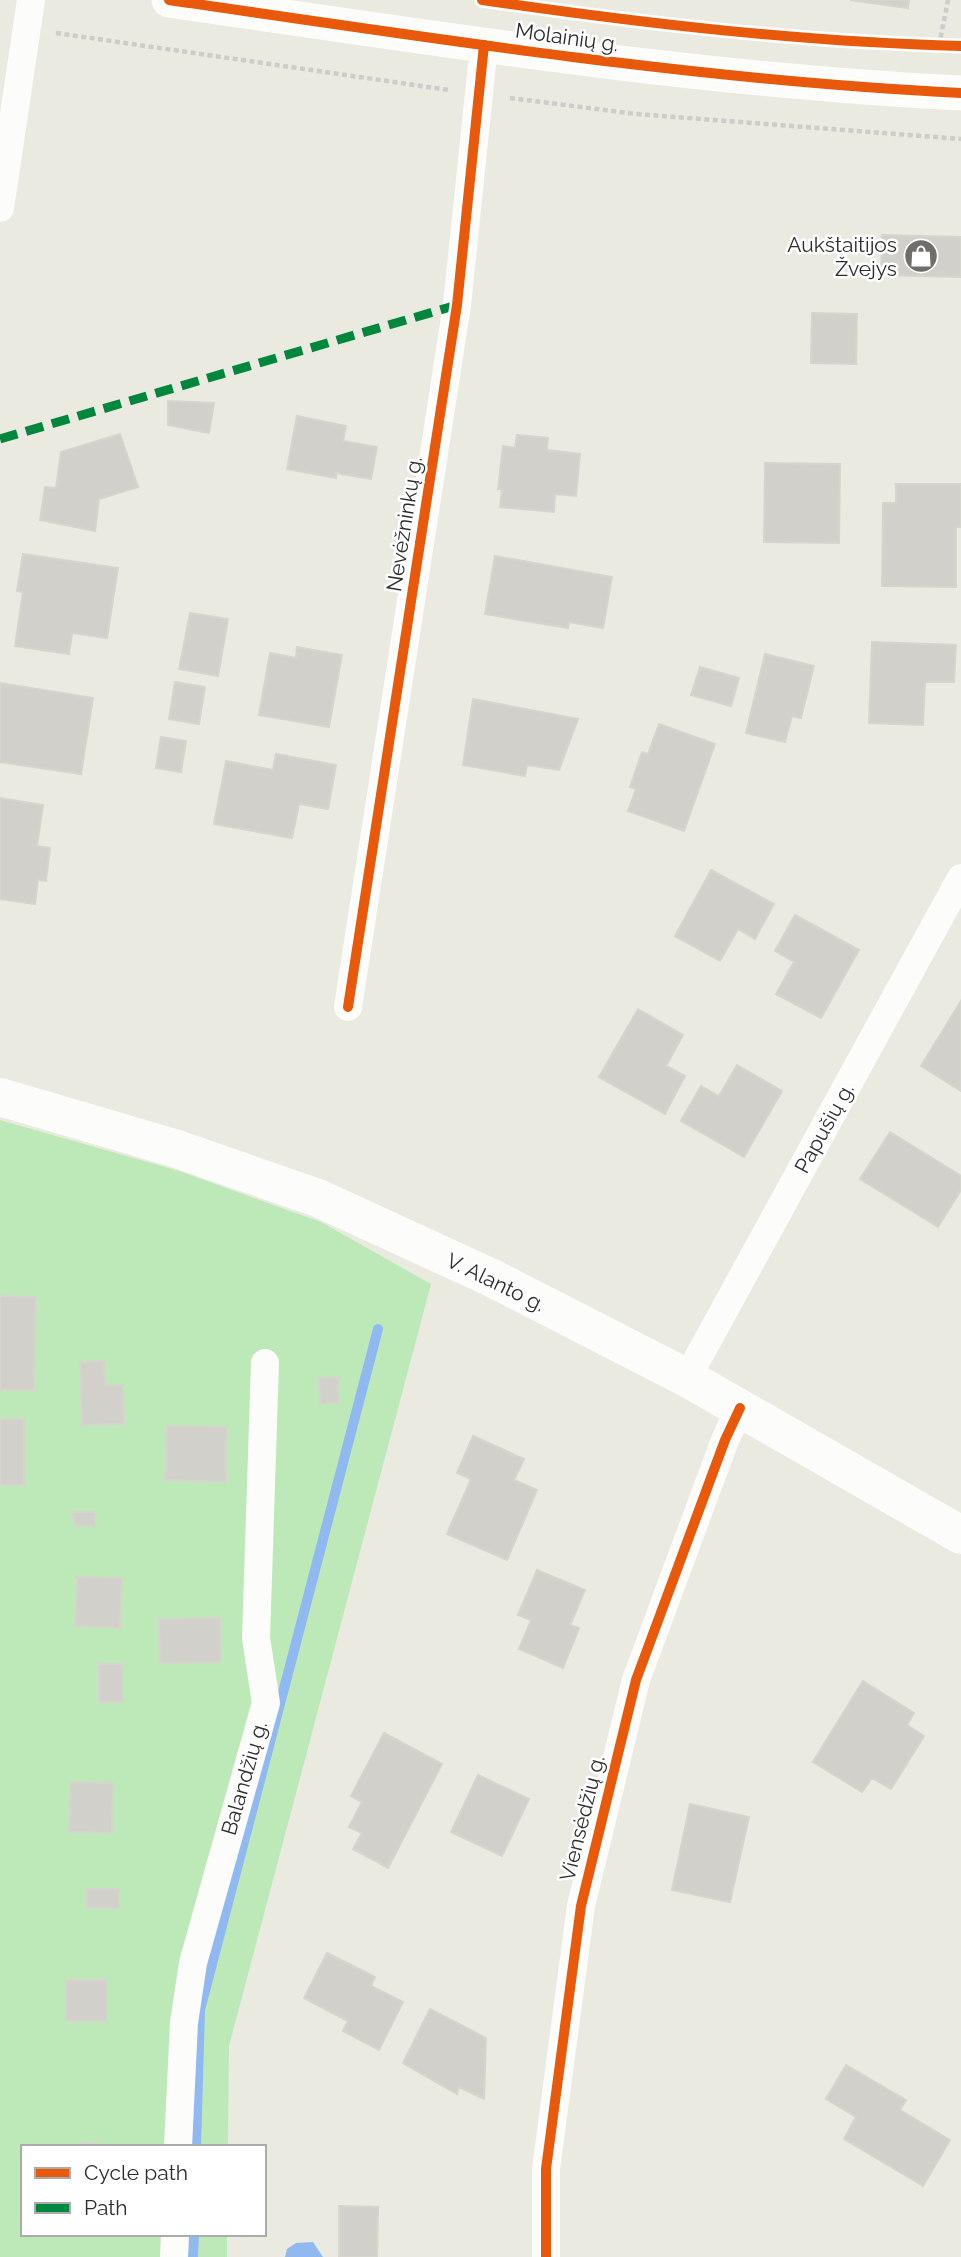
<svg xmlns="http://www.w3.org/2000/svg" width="961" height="2257" font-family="Raleway,sans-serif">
<rect width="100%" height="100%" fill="#ebeae1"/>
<!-- green -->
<path fill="#bde9b8" d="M0 1120 179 1171 321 1222 431 1284 229 2046 228 2147H23V2234H227V2257H0Z"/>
<!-- water -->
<path fill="#90b8f1" d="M313 2242 323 2257H285L287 2249 296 2243Z"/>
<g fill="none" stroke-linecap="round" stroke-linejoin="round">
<!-- stream -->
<g stroke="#90b8f1" stroke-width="10">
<path d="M196 2147 200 2010 378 1329"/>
<path d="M193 2257 194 2234"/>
</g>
</g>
<!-- building -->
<g fill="#d1d0ca" stroke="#d6d5cd" stroke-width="2">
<path d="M850 0H909L908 8Z"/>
<path d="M882 235 961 237V277L881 275Z"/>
<path d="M812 313 857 314 856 364 811 363Z"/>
<path d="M168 401 214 403 209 433 168 425Z"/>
<path d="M297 416 346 426 343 441 377 447 371 479 336 473V478L287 469Z"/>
<path d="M120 434 138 487 99 499 95 531 40 520 45 487 56 488 61 452Z"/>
<path d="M517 435 548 438 547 450 580 454 576 496 555 494 554 512 500 507 502 489H498L503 446 515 448Z"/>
<path d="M765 463 840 464 839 543 764 542Z"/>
<path d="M896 484H961V527H956V587L882 586 883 503H896Z"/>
<path d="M23 554 118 568 107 638 72 633 69 654 15 646 23 592 17 591Z"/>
<path d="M495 556 612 577 603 628 569 622 568 628 485 614Z"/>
<path d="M190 613 228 619 218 676 179 669Z"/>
<path d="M872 642 956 645 954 682H925L923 725 869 723Z"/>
<path d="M297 647 342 655 329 727 259 715 270 653 296 658Z"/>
<path d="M765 654 814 666 801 718 792 716 785 742 746 733Z"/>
<path d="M700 667 739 678 731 706 691 695Z"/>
<path d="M175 682 205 687 199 724 169 719Z"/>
<path d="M0 683 93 698 81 774 0 762Z"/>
<path d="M473 699 578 719 559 770 527 765 525 776 463 765Z"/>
<path d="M659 724 715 744 684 831 628 811 636 789 630 787 642 752 648 754Z"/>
<path d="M161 737 186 741 181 772 156 768Z"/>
<path d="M276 754 336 765 328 809 299 804 292 838 214 824 226 761 273 770Z"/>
<path d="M0 798 43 805 37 846 50 848 46 881 38 880 35 904 0 899Z"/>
<path d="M711 870 774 904 755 939 738 929 720 961 675 936Z"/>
<path d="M795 915 859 950 821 1018 776 994 794 962 775 951Z"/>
<path d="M961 1001V1091L921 1066Z"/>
<path d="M638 1009 683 1035 666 1066 685 1076 665 1114 599 1077Z"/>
<path d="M737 1065 782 1091 744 1157 681 1121 701 1086 719 1096Z"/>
<path d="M890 1132 961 1176V1190L938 1227 860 1179Z"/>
<path d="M0 1296 36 1297 34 1390H0Z"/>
<path d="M104 1361 105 1385H123L124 1424 82 1425 80 1362Z"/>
<path d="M338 1377 339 1403 320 1404 319 1378Z"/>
<rect x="0" y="1419" width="24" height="66"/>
<path d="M167 1426 227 1427 226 1482 165 1480Z"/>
<path d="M473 1436 524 1459 514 1480 537 1490 507 1560 447 1534 471 1479 457 1473Z"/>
<path d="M73 1512H95V1526H74Z"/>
<path d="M537 1570 585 1590 570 1625 579 1628 563 1668 519 1649 531 1620 518 1615Z"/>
<path d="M77 1577 122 1578 120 1628 75 1626Z"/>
<path d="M220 1618 221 1662 160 1663 159 1619Z"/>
<rect x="99" y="1664" width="24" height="38"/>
<path d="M863 1681 914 1713 907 1725 924 1736 891 1789 872 1778 862 1792 813 1762Z"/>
<path d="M384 1733 442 1764 388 1868 353 1849 362 1833 349 1827 362 1802 351 1796Z"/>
<path d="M478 1775 529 1799 502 1856 451 1832Z"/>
<path d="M70 1782 113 1783 112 1833 69 1832Z"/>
<path d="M690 1804 749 1817 730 1902 672 1890Z"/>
<rect x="87" y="1889" width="32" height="19"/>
<path d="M327 1953 375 1977 371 1986 403 2002 379 2050 343 2031 348 2021 304 1998Z"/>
<rect x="66" y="1980" width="41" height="41"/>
<path d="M430 2009 486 2038 484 2099 459 2087 457 2094 403 2063Z"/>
<path d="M846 2065 906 2100 900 2110 950 2140 923 2186 844 2139 856 2117 826 2099Z"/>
<path d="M81 2143 100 2144V2147H81Z"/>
<path d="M339 2206 378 2207 377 2257H339Z"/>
</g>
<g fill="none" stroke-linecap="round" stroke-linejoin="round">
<!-- path -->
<g stroke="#ccccca" stroke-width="4.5" stroke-dasharray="5 3.5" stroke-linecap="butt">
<path d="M56 33 449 90"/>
<path d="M939 46 948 0"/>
<path d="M510 98 636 114 961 139"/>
</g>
<!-- minor -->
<g stroke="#fcfcfa" stroke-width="28">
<path d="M0 208 31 0"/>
<path d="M348 1007 457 305 484 45"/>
<path d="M687 1378 961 878"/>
<path d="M178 2147 184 2023 193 1963 266 1703 256 1638 265 1363"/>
<path d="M174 2257 175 2234"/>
<path d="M546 2257V2169L581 1906 636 1680 725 1440 740 1408"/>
</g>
<!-- tertiary -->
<path stroke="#fcfcfa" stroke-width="35" d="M169 0C432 38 695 80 961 93"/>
<!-- secondary -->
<path stroke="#fcfcfa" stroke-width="38" d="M0 1097 174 1148 318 1198 492 1278 687 1378 961 1535"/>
<!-- quiet -->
<path stroke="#00873e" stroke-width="9" stroke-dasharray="18 9" stroke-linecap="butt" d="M0 439 457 305"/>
<!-- cycleway casing -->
<g stroke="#fff" stroke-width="15">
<g id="cycleway">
<path d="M169 0C432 38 695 80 961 93"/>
<path d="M482 0C640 23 801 42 961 46"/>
<path d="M348 1007 457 305 484 45"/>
<path d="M546 2257V2169L581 1906 636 1680 725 1440 740 1408"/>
</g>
</g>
<!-- cycleway -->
<use href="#cycleway" stroke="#e8590c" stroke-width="10"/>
</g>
<!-- icons -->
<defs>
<g id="shop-disc" transform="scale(1.75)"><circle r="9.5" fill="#6f6e6b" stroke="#fff"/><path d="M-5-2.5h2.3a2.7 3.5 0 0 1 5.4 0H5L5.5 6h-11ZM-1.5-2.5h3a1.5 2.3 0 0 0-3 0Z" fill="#fff"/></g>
</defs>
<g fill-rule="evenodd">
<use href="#shop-disc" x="921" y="256"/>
</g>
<g text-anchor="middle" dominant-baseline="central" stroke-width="5" stroke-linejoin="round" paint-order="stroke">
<!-- street labels -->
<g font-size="21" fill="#2c2c2c" stroke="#fff">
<text transform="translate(567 37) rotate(8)">Molainių g.</text>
<text transform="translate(404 524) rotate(-81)">Nevėžninkų g.</text>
<text transform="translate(824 1128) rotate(-61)">Papušių g.</text>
<text transform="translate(496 1282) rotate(26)">V. Alanto g.</text>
<text transform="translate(244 1778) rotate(-74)">Balandžių g.</text>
<text transform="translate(582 1818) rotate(-76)">Viensėdžių g.</text>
</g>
<!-- poi labels -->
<g font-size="21" fill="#2c2c2c" stroke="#fff" text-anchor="end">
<text x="897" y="244">Aukštaitijos<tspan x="897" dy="24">Žvejys</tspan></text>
</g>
</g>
<!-- legend -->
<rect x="21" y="2145" width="245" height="91" fill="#ffffff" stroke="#ababab" stroke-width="2"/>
<rect x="35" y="2168" width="35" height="10" fill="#e8590c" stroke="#ababab" stroke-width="2"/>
<text x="84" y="2180" font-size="21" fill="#2c2c2c">Cycle path</text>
<rect x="35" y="2203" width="35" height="10" fill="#00873e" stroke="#ababab" stroke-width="2"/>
<text x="84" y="2215" font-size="21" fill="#2c2c2c">Path</text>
</svg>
